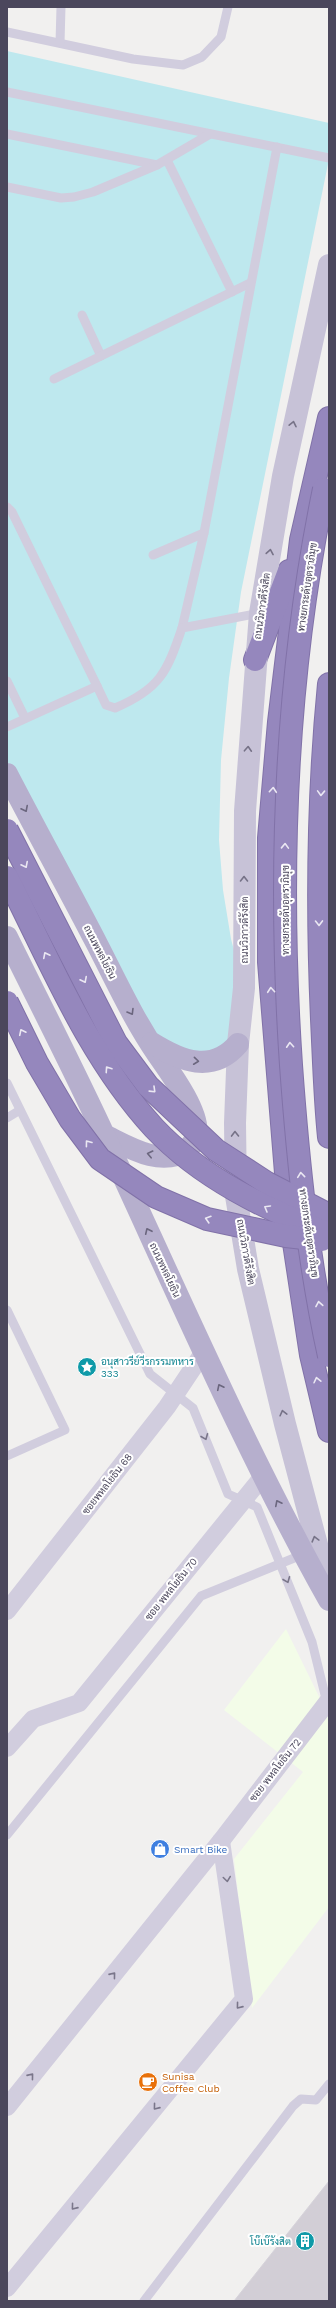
<svg xmlns="http://www.w3.org/2000/svg" width="336" height="2308" font-family="'Work Sans',Sarabun,sans-serif">
<rect width="100%" height="100%" fill="#f1f0ef"/>
<!-- commercial -->
<path fill="#f3fce8" d="M286 1629 329 1717V1907L252 2008 234 1859 303 1772 224 1710Z"/>
<!-- green -->
<path fill="#bee8ee" d="M7 51 329 123V159L241 592 229 678 221 760 219 840 223 890 231 939 244 988 224 1053 181 1058 146 1031 7 761Z"/>
<!-- building -->
<path fill="#d2ced6" stroke="#d6d3da" d="M329 2181V2301H234Z"/>
<g fill="none" stroke-linecap="round" stroke-linejoin="round">
<!-- highway casing -->
<g stroke="#8172a8" stroke-width="24">
<g id="highway">
<path d="M329 418 301 540 279 722 269 838V962L289 1210 311 1355 329 1431"/>
<path d="M255 660 289 571"/>
<path d="M329 684C318 796 317 908 322 1019 324 1059 325 1098 329 1137"/>
</g>
</g>
<!-- lane -->
<g stroke="#d1cdde" stroke-width="9">
<path d="M7 32 133 59 183 65 202 57 221 37 228 7"/>
<path d="M60 43 61 7"/>
<path d="M7 92 329 158"/>
<path d="M7 134 157 165"/>
<path d="M167 160 232 292"/>
<path d="M7 187 61 198 74 197 93 192 157 165 210 134"/>
<path d="M82 315 101 356"/>
<path d="M54 379 250 283"/>
<path d="M7 507 12 512 97 686"/>
<path d="M153 555 204 533"/>
<path d="M182 628 204 533 277 147"/>
<path d="M7 681 25 718"/>
<path d="M7 727 97 686 106 705 115 708C160 689 167 672 182 628L260 613"/>
<path d="M7 1083 150 1374 193 1408 228 1494 257 1507 312 1642 327 1703"/>
<path d="M7 1118 20 1110"/>
<path d="M7 1310 65 1430 7 1456"/>
<path d="M7 1835 201 1596 304 1554"/>
<path d="M144 2301 293 2106 301 2099 316 2100 329 2084"/>
</g>
<!-- street -->
<g stroke="#d1cdde" stroke-width="18">
<path d="M7 1611 167 1407 203 1353"/>
<path d="M7 1748 33 1719 79 1703 264 1475"/>
<path d="M7 2107 221 1841 329 1700"/>
<path d="M7 2288 244 1999 221 1841"/>
</g>
<!-- secondary -->
<path stroke="#c7c2d7" stroke-width="22" d="M329 265 283 476 260 613 245 811 244 988 238 1044 235 1123 236 1196 248 1269 285 1424 329 1590"/>
<!-- primary -->
<g stroke="#b6afcd" stroke-width="22">
<path d="M7 774C37 832 68 888 98 946 117 983 134 1020 158 1055 170 1072 201 1114 196 1135 194 1143 192 1145 186 1150 161 1168 127 1146 104 1135"/>
<path d="M7 937C40 1004 74 1070 105 1137 177 1292 245 1450 329 1600"/>
<path d="M152 1043C181 1061 212 1074 238 1044"/>
</g>
<!-- highway -->
<use href="#highway" stroke="#9587bd" stroke-width="22"/>
<!-- highway-bridge casing -->
<g stroke="#8172a8" stroke-width="24" stroke-linecap="butt">
<g id="highway-bridge">
<path d="M324 489C285 678 278 873 291 1065 298 1162 308 1260 329 1356"/>
<path d="M7 830 116 1043 148 1086 216 1150 267 1183 329 1215"/>
<path d="M7 877C51 963 88 1056 154 1128 201 1178 266 1209 329 1234"/>
<path d="M7 1002 37 1063 70 1119 100 1159 156 1197 207 1219 286 1236 322 1240"/>
</g>
</g>
<!-- highway-bridge -->
<use href="#highway-bridge" stroke="#9587bd" stroke-width="22"/>
</g>
<!-- one-way arrows -->
<defs><path id="oneway-chevron" d="M-2-3.5L2.5 0L-2 3.5" fill="none" stroke-width="1.6" stroke-linecap="round" stroke-linejoin="round"/></defs>
<g stroke="#767287">
<use href="#oneway-chevron" transform="translate(293 424) rotate(-78)"/>
<use href="#oneway-chevron" transform="translate(270 552) rotate(-80)"/>
<use href="#oneway-chevron" transform="translate(248 749) rotate(-87)"/>
<use href="#oneway-chevron" transform="translate(244 879) rotate(-90)"/>
<use href="#oneway-chevron" transform="translate(235 1134) rotate(-91)"/>
<use href="#oneway-chevron" transform="translate(283 1413) rotate(-104)"/>
<use href="#oneway-chevron" transform="translate(315 1539) rotate(-105)"/>
</g>
<g stroke="#eae7f2">
<use href="#oneway-chevron" transform="translate(273 790) rotate(-85)"/>
<use href="#oneway-chevron" transform="translate(321 793) rotate(92)"/>
<use href="#oneway-chevron" transform="translate(285 846) rotate(-88)"/>
<use href="#oneway-chevron" transform="translate(25 865) rotate(63)"/>
<use href="#oneway-chevron" transform="translate(319 923) rotate(89)"/>
<use href="#oneway-chevron" transform="translate(46 955) rotate(-117)"/>
<use href="#oneway-chevron" transform="translate(84 980) rotate(63)"/>
<use href="#oneway-chevron" transform="translate(271 990) rotate(-95)"/>
<use href="#oneway-chevron" transform="translate(22 1032) rotate(-116)"/>
<use href="#oneway-chevron" transform="translate(290 1045) rotate(-94)"/>
<use href="#oneway-chevron" transform="translate(108 1069) rotate(-124)"/>
<use href="#oneway-chevron" transform="translate(153 1090) rotate(44)"/>
<use href="#oneway-chevron" transform="translate(88 1143) rotate(-127)"/>
<use href="#oneway-chevron" transform="translate(301 1175) rotate(-96)"/>
<use href="#oneway-chevron" transform="translate(267 1208) rotate(-150)"/>
<use href="#oneway-chevron" transform="translate(208 1219) rotate(-163)"/>
<use href="#oneway-chevron" transform="translate(319 1304) rotate(-100)"/>
<use href="#oneway-chevron" transform="translate(317 1380) rotate(-103)"/>
</g>
<g stroke="#6b667e">
<use href="#oneway-chevron" transform="translate(25 809) rotate(63)"/>
<use href="#oneway-chevron" transform="translate(131 1012) rotate(59)"/>
<use href="#oneway-chevron" transform="translate(196 1061) rotate(6)"/>
<use href="#oneway-chevron" transform="translate(150 1154) rotate(-167)"/>
<use href="#oneway-chevron" transform="translate(148 1231) rotate(-115)"/>
<use href="#oneway-chevron" transform="translate(220 1387) rotate(-116)"/>
<use href="#oneway-chevron" transform="translate(278 1503) rotate(-117)"/>
</g>
<g stroke="#7a768a">
<use href="#oneway-chevron" transform="translate(205 1437) rotate(68)"/>
<use href="#oneway-chevron" transform="translate(287 1580) rotate(68)"/>
<use href="#oneway-chevron" transform="translate(227 1879) rotate(82)"/>
<use href="#oneway-chevron" transform="translate(113 1975) rotate(-51)"/>
<use href="#oneway-chevron" transform="translate(239 2006) rotate(129)"/>
<use href="#oneway-chevron" transform="translate(31 2076) rotate(-51)"/>
<use href="#oneway-chevron" transform="translate(156 2107) rotate(129)"/>
<use href="#oneway-chevron" transform="translate(74 2207) rotate(129)"/>
</g>
<!-- icons -->
<defs>
<g id="sight-disc" transform="scale(1)"><circle r="9.5" fill="#0f9aa8" stroke="#fff"/><path d="M0-6L1.8-2.2L6-1.7L2.9 1.2L3.7 5.4L0 3.3L-3.7 5.4L-2.9 1.2L-6-1.7L-1.8-2.2Z" fill="#fff"/></g>
<g id="shop-disc" transform="scale(1)"><circle r="9.5" fill="#3f7fe0" stroke="#fff"/><path d="M-5-2.5h2.3a2.7 3.5 0 0 1 5.4 0H5L5.5 6h-11ZM-1.5-2.5h3a1.5 2.3 0 0 0-3 0Z" fill="#fff"/></g>
<g id="cafe-disc" transform="scale(1)"><circle r="9.5" fill="#e8710a" stroke="#fff"/><path d="M-5.5-4.5H6V0H3Q3 3.5 0 3.5H-2.5Q-5.5 3.5-5.5 0ZM3-3.2v2h1.7v-2ZM-6 4.5H4V6H-6Z" fill="#fff"/></g>
<g id="building-disc" transform="scale(1)"><circle r="9.5" fill="#0f9aa8" stroke="#fff"/><path d="M-4-6H4V6H1V3H-1V6H-4ZM-2.5-4.3h1.7v1.8h-1.7ZM.8-4.3h1.7v1.8H.8ZM-2.5-1h1.7V.8h-1.7ZM.8-1h1.7V.8H.8Z" fill="#fff"/></g>
</defs>
<g fill-rule="evenodd">
<use href="#sight-disc" x="87" y="1367"/>
<use href="#shop-disc" x="160" y="1849"/>
<use href="#cafe-disc" x="148" y="2082"/>
<use href="#building-disc" x="305" y="2241"/>
</g>
<g text-anchor="middle" dominant-baseline="central" stroke-width="4" stroke-linejoin="round" paint-order="stroke">
<!-- street labels -->
<g font-size="10" fill="#4b475c" stroke="#fff">
<text transform="translate(307 587) rotate(-82)">ทางยกระดับอุตราภิมุข</text>
<text transform="translate(262 606) rotate(-82)">ถนนวิภาวดีรังสิต</text>
<text transform="translate(285 910) rotate(-90)">ทางยกระดับอุตราภิมุข</text>
<text transform="translate(244 930) rotate(-90)">ถนนวิภาวดีรังสิต</text>
<text transform="translate(100 952) rotate(63)">ถนนพหลโยธิน</text>
<text transform="translate(309 1233) rotate(82)">ทางยกระดับอุตราภิมุข</text>
<text transform="translate(246 1252) rotate(80)">ถนนวิภาวดีรังสิต</text>
<text transform="translate(165 1270) rotate(65)">ถนนพหลโยธิน</text>
<text transform="translate(107 1484) rotate(-52)">ซอยพหลโยธิน 68</text>
<text transform="translate(171 1589) rotate(-51)">ซอย พหลโยธิน 70</text>
<text transform="translate(275 1770) rotate(-52)">ซอย พหลโยธิน 72</text>
</g>
<!-- culture labels -->
<g font-size="10" fill="#0d838f" stroke="#fff" text-anchor="start">
<text x="101" y="1361">อนุสาวรีย์วีรกรรมทหาร<tspan x="101" dy="12">333</tspan></text>
<text x="291" y="2241" text-anchor="end">โบ๊เบ๊รังสิต</text>
</g>
<!-- shop labels -->
<g font-size="10" fill="#366cbe" stroke="#fff" text-anchor="start">
<text x="174" y="1849">Smart Bike</text>
</g>
<!-- food labels -->
<g font-size="10" fill="#c56008" stroke="#fff" text-anchor="start">
<text x="162" y="2076">Sunisa<tspan x="162" dy="12">Coffee Club</tspan></text>
</g>
</g>
<!-- border -->
<rect width="336" height="2308" fill="none" stroke="#4b475c" stroke-width="16"/>
</svg>
